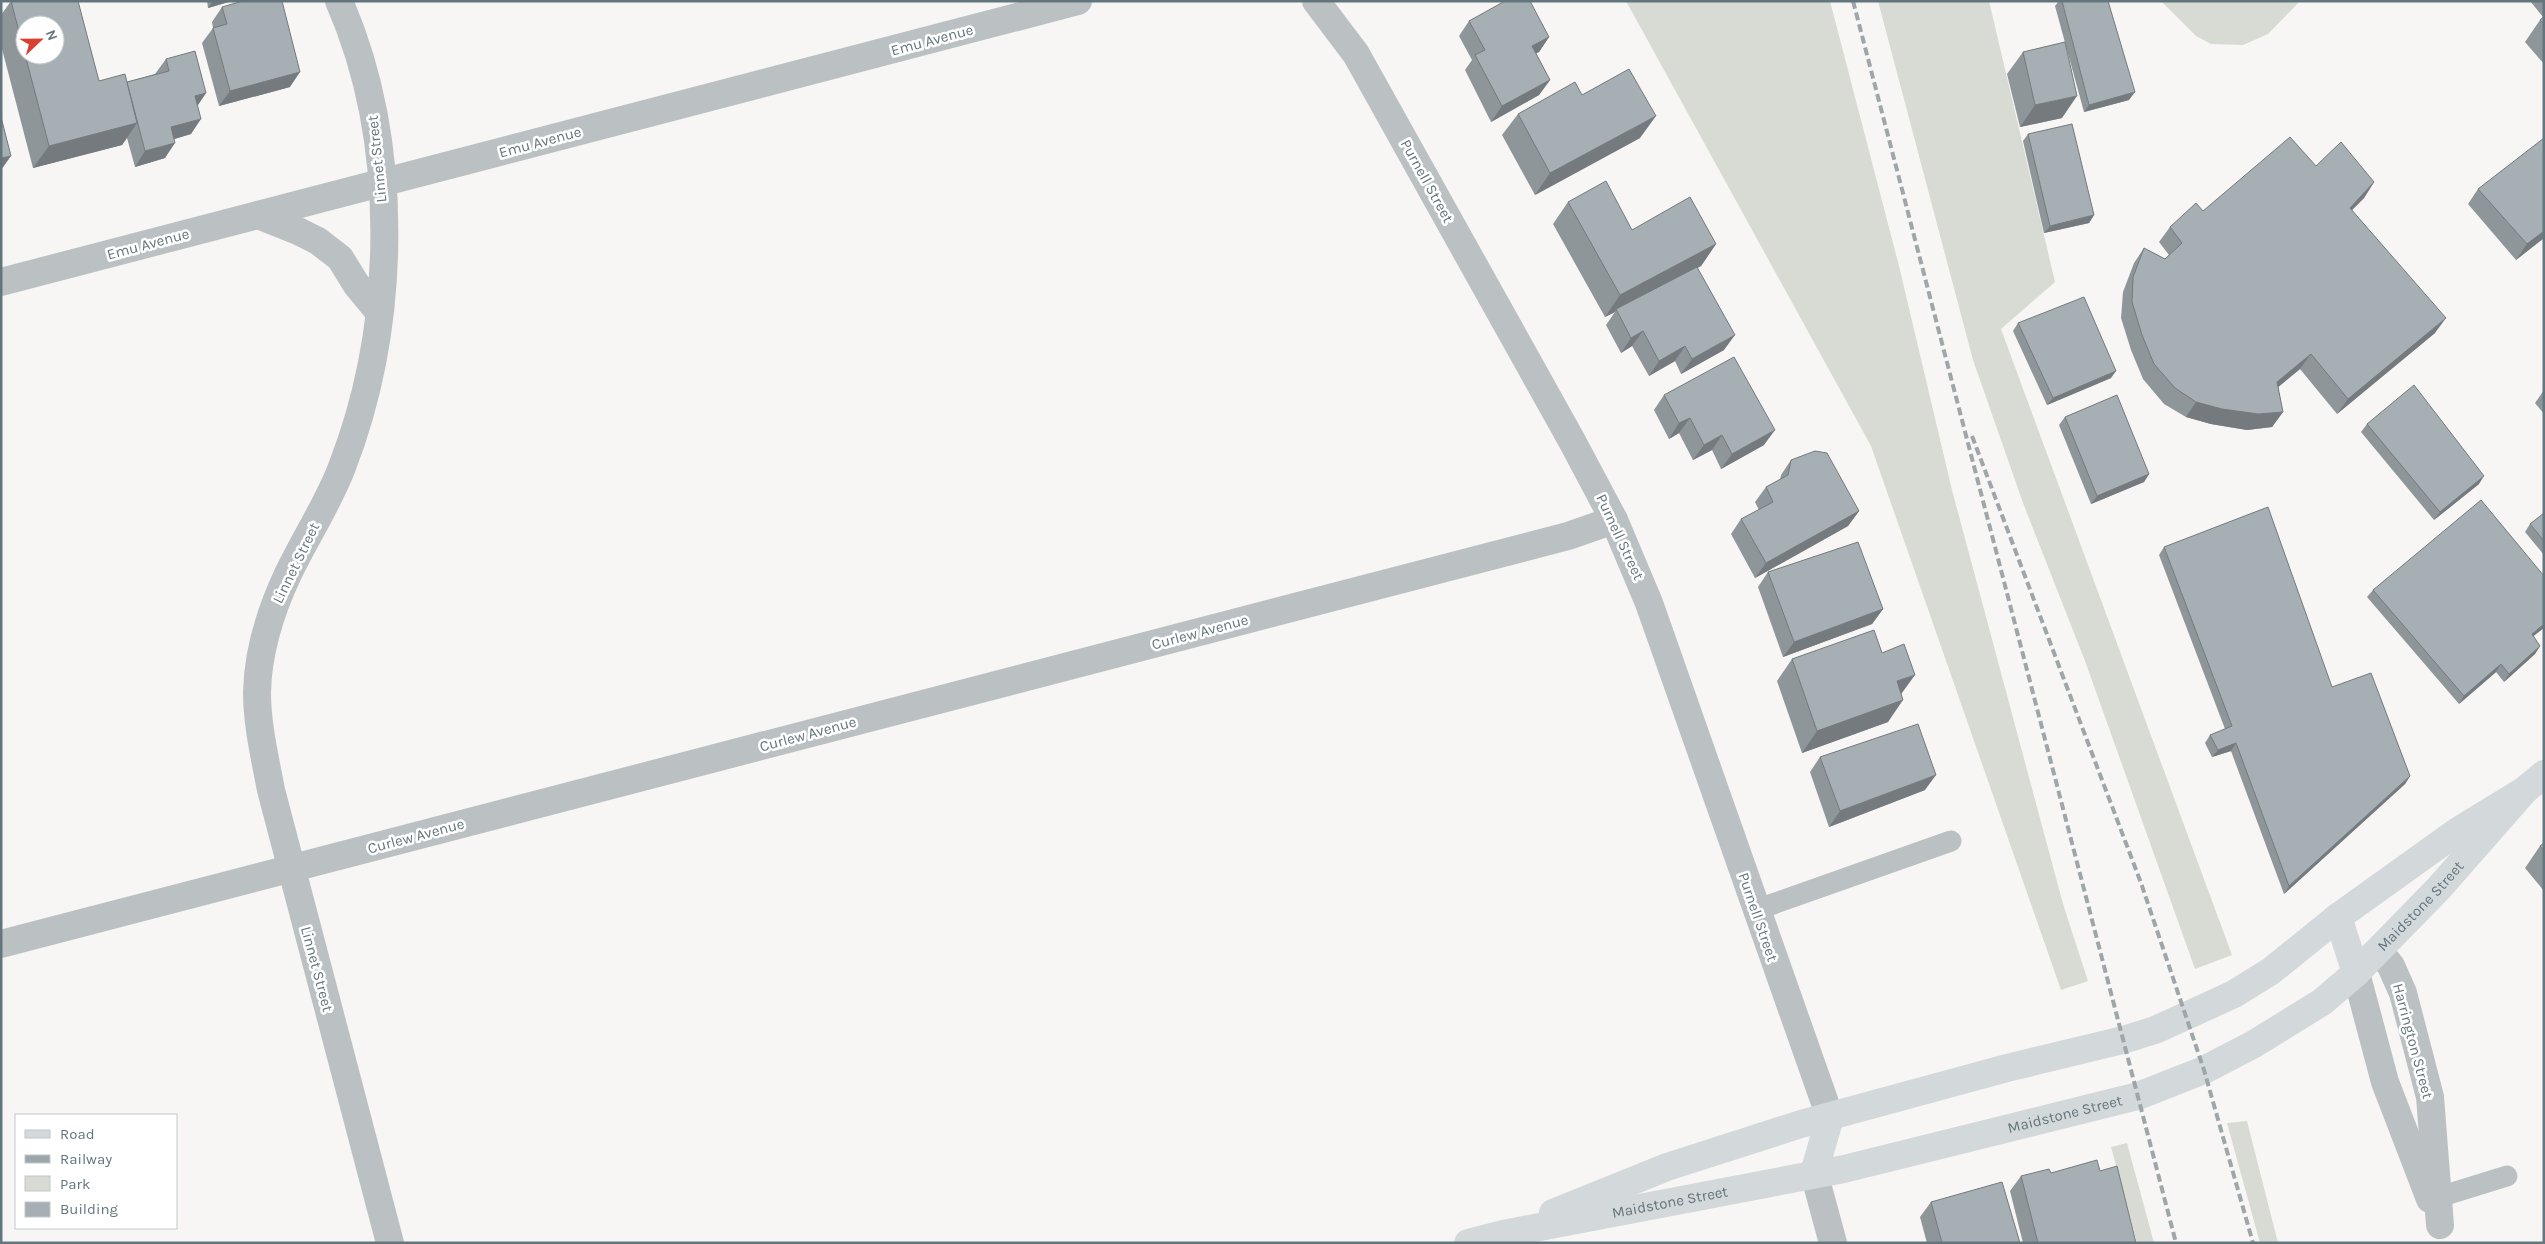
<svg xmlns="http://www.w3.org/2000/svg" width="2545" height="1244" font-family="Karla,sans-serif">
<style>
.green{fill:#d7dbd3}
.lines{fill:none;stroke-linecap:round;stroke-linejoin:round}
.lane{stroke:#bbc1c3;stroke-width:21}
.street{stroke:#bbc1c3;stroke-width:28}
.secondary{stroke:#d3d8da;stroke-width:28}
.rail{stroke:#9ea6aa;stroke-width:4;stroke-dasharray:8 4;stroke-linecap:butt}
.wall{fill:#8f969a}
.shaded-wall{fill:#747a7d}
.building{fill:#a6afb3;stroke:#747a7d;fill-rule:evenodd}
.labels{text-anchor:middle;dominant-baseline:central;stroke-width:5;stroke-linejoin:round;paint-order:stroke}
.street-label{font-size:15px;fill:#64767d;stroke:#fff}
</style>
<rect width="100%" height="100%" fill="#f7f6f4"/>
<g class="green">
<path d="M 1626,1 L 1830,1 L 1899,266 L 1952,490 L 2063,904 L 2088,981 L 2061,990 L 1871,446 Z"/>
<path d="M 1878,1 L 1989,1 L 2055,282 L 2001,329 L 2232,955 L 2195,969 L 2085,661 L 2023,503 L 1973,360 Z"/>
<path d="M 2161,1 L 2300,1 L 2268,34 L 2243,45 L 2211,44 L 2196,36 Z"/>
<path d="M 2247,1121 L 2278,1243 L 2260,1243 L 2227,1123 Z"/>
<path d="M 2127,1143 L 2154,1243 L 2137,1243 L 2111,1147 Z"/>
</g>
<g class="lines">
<g class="lane">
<path d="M 1756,910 L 1951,841"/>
<path d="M 2432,1203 L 2439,1197 L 2507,1176"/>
</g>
<g class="street">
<path d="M 339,1 C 401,143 397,325 342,467 C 328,504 305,538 288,574 C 271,610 258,652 257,692 C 257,725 265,758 271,790 L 390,1243"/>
<path d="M 1316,1 L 1356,54 L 1572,441 L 1614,520 L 1649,603 L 1830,1117"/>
<path d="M 258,215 L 298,231 L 318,241 L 340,258 L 356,284 L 379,312"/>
<path d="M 1,282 L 1078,1"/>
<path d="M 1,944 L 1568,536 L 1614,520"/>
<path d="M 2379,951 L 2391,966 L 2403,993 L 2430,1097 L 2440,1225"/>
<path d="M 2356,973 L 2385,1082 L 2430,1199"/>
<path d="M 1814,1173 L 1833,1243"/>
</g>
<g class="secondary">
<path d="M 2338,917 L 2356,973"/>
<path d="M 1814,1173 L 1830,1117"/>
<path d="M 1553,1213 L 1667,1167 L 1801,1124 L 2007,1068 L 2123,1040 L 2155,1030 L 2186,1016 L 2234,994 L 2271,971 L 2338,917 L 2458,831 L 2525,790 L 2544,774"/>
<path id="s1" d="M 1468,1243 L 1503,1234 L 1844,1169 L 2138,1096 L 2204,1070 L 2254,1044 L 2322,1002 L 2356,973 L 2439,888 L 2525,790"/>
</g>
<g class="rail">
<path d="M 1853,1 L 2176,1243"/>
<path d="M 1972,436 L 2141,883 L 2204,1070 L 2253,1243"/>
</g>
</g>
<g class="wall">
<path d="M 11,1 L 99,81 L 127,82 L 155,74 L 166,59 L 206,93 L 197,106 L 191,134 L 174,139 L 165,158 L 135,167 L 127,138 L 122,145 L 33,168 L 1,45 L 1,15 Z"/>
<path d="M 207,1 L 232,1 L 208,8 Z"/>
<path d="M 2059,1 L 2108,1 L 2129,100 L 2084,112 L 2055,6 Z"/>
<path d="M 2530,1 L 2544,1 L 2544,64 L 2525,42 L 2540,20 L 2543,17 Z"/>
<path d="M 222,7 L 290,87 L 219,106 L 202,43 L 213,28 L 212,22 Z"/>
<path d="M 1469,21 L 1549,37 L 1539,52 L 1536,53 L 1550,80 L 1539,95 L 1491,122 L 1465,70 L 1472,60 L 1459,36 Z"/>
<path d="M 2023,52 L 2062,118 L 2020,127 L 2007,74 Z"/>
<path d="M 1582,95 L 1640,138 L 1535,195 L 1502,135 L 1518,114 Z"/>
<path d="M 2028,134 L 2094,215 L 2089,223 L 2044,233 L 2023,141 Z"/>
<path d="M 2316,166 L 2374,182 L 2364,198 L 2352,210 L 2435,333 L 2337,414 L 2300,369 L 2278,387 L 2283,412 L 2272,427 L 2247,430 L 2211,424 L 2186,417 L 2164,404 L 2143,379 L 2131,350 L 2121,318 L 2123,292 L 2134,263 L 2144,248 L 2165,259 L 2169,255 L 2159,242 L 2170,227 L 2203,211 Z"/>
<path d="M 2478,189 L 2544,238 L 2516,260 L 2468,204 Z"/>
<path d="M 1568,202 L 1632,230 L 1716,244 L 1701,266 L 1697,268 L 1724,350 L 1681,374 L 1675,361 L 1649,376 L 1632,346 L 1621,353 L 1606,325 L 1615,312 L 1605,317 L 1553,224 Z"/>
<path d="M 2018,323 L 2111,378 L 2047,405 L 2013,331 Z"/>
<path d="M 2544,390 L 2544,414 L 2535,403 Z"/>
<path d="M 1664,395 L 1764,445 L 1721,469 L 1712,450 L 1693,460 L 1679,433 L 1669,439 L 1654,410 Z"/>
<path d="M 2065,417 L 2149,474 L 2144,482 L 2091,504 L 2059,425 Z"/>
<path d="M 2367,424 L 2479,484 L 2434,520 L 2361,432 Z"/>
<path d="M 1791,460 L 1859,511 L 1848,526 L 1755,578 L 1731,534 L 1741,519 L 1759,510 L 1755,502 L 1766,487 L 1780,480 L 1781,475 Z"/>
<path d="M 2544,513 L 2544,555 L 2525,532 L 2530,524 Z"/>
<path d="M 2164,547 L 2332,687 L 2410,776 L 2405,784 L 2284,894 L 2231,751 L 2212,757 L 2205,743 L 2210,735 L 2225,729 L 2159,555 Z"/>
<path d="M 1768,572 L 1883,609 L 1872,624 L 1783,657 L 1758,587 Z"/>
<path d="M 2373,590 L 2533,636 L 2540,646 L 2535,654 L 2504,682 L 2496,672 L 2459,704 L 2367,597 Z"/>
<path d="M 1882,653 L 1901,694 L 1888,722 L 1802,753 L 1777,681 L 1792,659 Z"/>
<path d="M 1820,757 L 1925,790 L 1829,827 L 1810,772 Z"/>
<path d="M 2540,846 L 2544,851 L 2544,891 L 2525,868 Z"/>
<path d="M 2100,1171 L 2136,1243 L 2023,1243 L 2010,1191 L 2021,1176 L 2051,1173 Z"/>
<path d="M 1931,1202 L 2020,1243 L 1927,1243 L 1920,1217 Z"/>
</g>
<g class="shaded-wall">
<path d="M 213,1 L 232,1 L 208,8 Z"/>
<path d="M 1549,37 L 1539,52 L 1521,61 L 1532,46 Z"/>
<path d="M 300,72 L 290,87 L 219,106 L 230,91 Z"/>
<path d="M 1550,80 L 1539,95 L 1491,122 L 1502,106 Z"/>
<path d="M 2135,92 L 2129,100 L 2084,112 L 2089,105 Z"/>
<path d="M 206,93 L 196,108 L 195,96 Z"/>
<path d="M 2077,96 L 2062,118 L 2020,127 L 2035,105 Z"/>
<path d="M 1656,116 L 1640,138 L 1535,195 L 1550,173 Z"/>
<path d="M 201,119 L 191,134 L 161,143 L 171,127 Z"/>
<path d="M 137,123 L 122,145 L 33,168 L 49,146 Z"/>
<path d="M 175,143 L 165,158 L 135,167 L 145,151 Z"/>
<path d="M 11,156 L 1,170 L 1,158 Z"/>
<path d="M 2374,182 L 2364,198 L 2339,223 L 2350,208 Z"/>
<path d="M 2094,215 L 2089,223 L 2044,233 L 2050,226 Z"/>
<path d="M 2544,231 L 2544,238 L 2516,260 L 2527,244 Z"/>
<path d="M 1716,244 L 1701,266 L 1617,311 L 1616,309 L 1615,312 L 1605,317 L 1620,295 Z"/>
<path d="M 2446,318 L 2435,333 L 2337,414 L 2348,399 Z"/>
<path d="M 1643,331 L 1632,346 L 1621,353 L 1631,338 Z"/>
<path d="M 1735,335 L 1724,350 L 1681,374 L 1692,359 Z"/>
<path d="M 1685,346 L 1675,361 L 1649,376 L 1659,361 Z"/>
<path d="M 2311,354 L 2300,369 L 2266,397 L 2277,382 Z"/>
<path d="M 2116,371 L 2111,378 L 2047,405 L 2053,398 Z"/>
<path d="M 2196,402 L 2283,412 L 2272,427 L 2247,430 L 2211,424 L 2186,417 Z"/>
<path d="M 1690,418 L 1679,433 L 1669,439 L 1679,423 Z"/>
<path d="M 1775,430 L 1764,445 L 1721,469 L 1732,454 Z"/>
<path d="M 1722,435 L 1712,450 L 1693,460 L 1704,445 Z"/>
<path d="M 2149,474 L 2144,482 L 2091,504 L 2097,496 Z"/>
<path d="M 2484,476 L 2479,484 L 2434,520 L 2440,512 Z"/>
<path d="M 1859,511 L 1848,526 L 1755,578 L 1766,563 Z"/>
<path d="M 1883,609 L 1872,624 L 1783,657 L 1794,642 Z"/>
<path d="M 2544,624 L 2544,628 L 2526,642 L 2532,634 Z"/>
<path d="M 2540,646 L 2535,654 L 2504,682 L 2509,674 Z"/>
<path d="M 2501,664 L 2496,672 L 2459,704 L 2464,696 Z"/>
<path d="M 1915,675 L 1899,697 L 1897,681 Z"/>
<path d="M 1903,700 L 1888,722 L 1802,753 L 1817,731 Z"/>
<path d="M 2236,743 L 2231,751 L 2212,757 L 2218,750 Z"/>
<path d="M 1936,775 L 1925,790 L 1829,827 L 1840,811 Z"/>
<path d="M 2410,776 L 2405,784 L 2284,894 L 2289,886 Z"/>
</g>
<g class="building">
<path d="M 11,1 L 78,1 L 99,81 L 125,74 L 137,123 L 49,146 ZM 25,25 L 55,25 L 55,55 L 25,55 Z"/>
<path d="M 243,1 L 282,1 L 300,72 L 230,91 L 213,28 L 227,24 L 222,7 Z"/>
<path d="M 1505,1 L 1530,1 L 1549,37 L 1532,46 L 1550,80 L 1502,106 L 1475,55 L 1485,50 L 1469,21 Z"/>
<path d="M 2062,1 L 2108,1 L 2135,92 L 2089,105 Z"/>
<path d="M 2544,17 L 2544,24 L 2540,20 Z"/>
<path d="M 2065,42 L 2077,96 L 2035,105 L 2023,52 Z"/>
<path d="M 195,51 L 206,93 L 195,96 L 201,119 L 171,127 L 175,143 L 145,151 L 127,82 L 169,71 L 166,59 Z"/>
<path d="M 1629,69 L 1656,116 L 1550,173 L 1518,114 L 1575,82 L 1582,95 Z"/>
<path d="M 1,117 L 11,156 L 1,158 Z"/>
<path d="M 2072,124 L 2094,215 L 2050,226 L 2028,134 Z"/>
<path d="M 2290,137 L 2316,166 L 2341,142 L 2374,182 L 2350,208 L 2446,318 L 2348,399 L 2311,354 L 2277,382 L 2283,412 L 2258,414 L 2222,409 L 2196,402 L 2175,388 L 2154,364 L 2142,335 L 2132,302 L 2133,277 L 2144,248 L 2165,259 L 2182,243 L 2170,227 L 2196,203 L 2203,211 Z"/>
<path d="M 2544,138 L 2544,231 L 2527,244 L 2478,189 Z"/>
<path d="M 1606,181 L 1632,230 L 1690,197 L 1716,244 L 1620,295 L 1568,202 Z"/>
<path d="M 1697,267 L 1735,335 L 1692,359 L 1685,346 L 1659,361 L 1643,331 L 1631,338 L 1616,309 Z"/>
<path d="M 2084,297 L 2116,371 L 2053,398 L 2018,323 Z"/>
<path d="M 1734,357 L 1775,430 L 1732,454 L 1722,435 L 1704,445 L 1690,418 L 1679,423 L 1664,395 Z"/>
<path d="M 2414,385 L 2484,476 L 2440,512 L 2367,424 Z"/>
<path d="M 2117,395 L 2149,474 L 2097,496 L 2065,417 Z"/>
<path d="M 1815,451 L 1827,453 L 1859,511 L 1766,563 L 1741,519 L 1773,502 L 1766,487 L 1788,475 L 1791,460 Z"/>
<path d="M 2481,500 L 2544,576 L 2544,624 L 2532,634 L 2540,646 L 2509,674 L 2501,664 L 2464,696 L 2373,590 Z"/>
<path d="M 2268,507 L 2332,687 L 2371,673 L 2410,776 L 2289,886 L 2236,743 L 2218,750 L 2210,735 L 2232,726 L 2164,547 Z"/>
<path d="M 2544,513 L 2544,541 L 2530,524 Z"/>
<path d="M 1858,542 L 1883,609 L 1794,642 L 1768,572 Z"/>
<path d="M 1874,630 L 1882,653 L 1904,644 L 1915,675 L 1897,681 L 1903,700 L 1817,731 L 1792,659 Z"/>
<path d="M 1918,724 L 1936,775 L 1840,811 L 1820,757 Z"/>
<path d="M 2544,843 L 2544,851 L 2540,846 Z"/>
<path d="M 2097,1160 L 2100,1171 L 2117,1166 L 2136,1243 L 2038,1243 L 2021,1176 L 2049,1169 L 2051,1173 Z"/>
<path d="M 2002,1182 L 2020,1243 L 1942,1243 L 1931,1202 Z"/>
</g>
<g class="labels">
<g class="street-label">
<text transform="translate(932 40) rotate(-15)">Emu Avenue</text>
<text transform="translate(540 142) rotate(-15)">Emu Avenue</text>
<text transform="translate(377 159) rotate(-96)">Linnet Street</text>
<text transform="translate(1427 181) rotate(61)">Purnell Street</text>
<text transform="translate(148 244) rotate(-15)">Emu Avenue</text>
<text transform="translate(1620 537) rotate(65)">Purnell Street</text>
<text transform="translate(296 563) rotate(-64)">Linnet Street</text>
<text transform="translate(1200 632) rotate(-15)">Curlew Avenue</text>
<text transform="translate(808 734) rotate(-15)">Curlew Avenue</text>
<text transform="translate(416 836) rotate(-15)">Curlew Avenue</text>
<text stroke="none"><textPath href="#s1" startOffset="1031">Maidstone Street</textPath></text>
<text transform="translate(1758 917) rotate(71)">Purnell Street</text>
<text transform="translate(317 969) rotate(75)">Linnet Street</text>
<text transform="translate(2413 1041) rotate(75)">Harrington Street</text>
<text stroke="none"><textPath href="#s1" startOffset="611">Maidstone Street</textPath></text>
<text stroke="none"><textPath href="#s1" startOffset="206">Maidstone Street</textPath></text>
</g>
</g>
<rect width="2545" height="1244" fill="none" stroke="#64767d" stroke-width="5"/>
<rect x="15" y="1114" width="162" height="115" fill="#ffffff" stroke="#c1c8cb"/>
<rect x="25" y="1130" width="25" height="8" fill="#d3d8da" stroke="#c1c8cb"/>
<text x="60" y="1139" font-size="15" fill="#64767d">Road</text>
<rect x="25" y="1155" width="25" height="8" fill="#9ea6aa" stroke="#c1c8cb"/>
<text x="60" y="1164" font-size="15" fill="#64767d">Railway</text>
<rect x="25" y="1176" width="25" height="15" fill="#d7dbd3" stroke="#c1c8cb"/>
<text x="60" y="1189" font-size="15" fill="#64767d">Park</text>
<rect x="25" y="1202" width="25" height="15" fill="#a6afb3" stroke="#c1c8cb"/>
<text x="60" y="1214" font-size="15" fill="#64767d">Building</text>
<g transform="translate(40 40) rotate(68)"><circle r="24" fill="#ffffff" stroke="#c1c8cb"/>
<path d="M0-4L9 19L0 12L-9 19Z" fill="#d74133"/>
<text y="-8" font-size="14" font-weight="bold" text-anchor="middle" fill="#64767d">N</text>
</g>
</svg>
